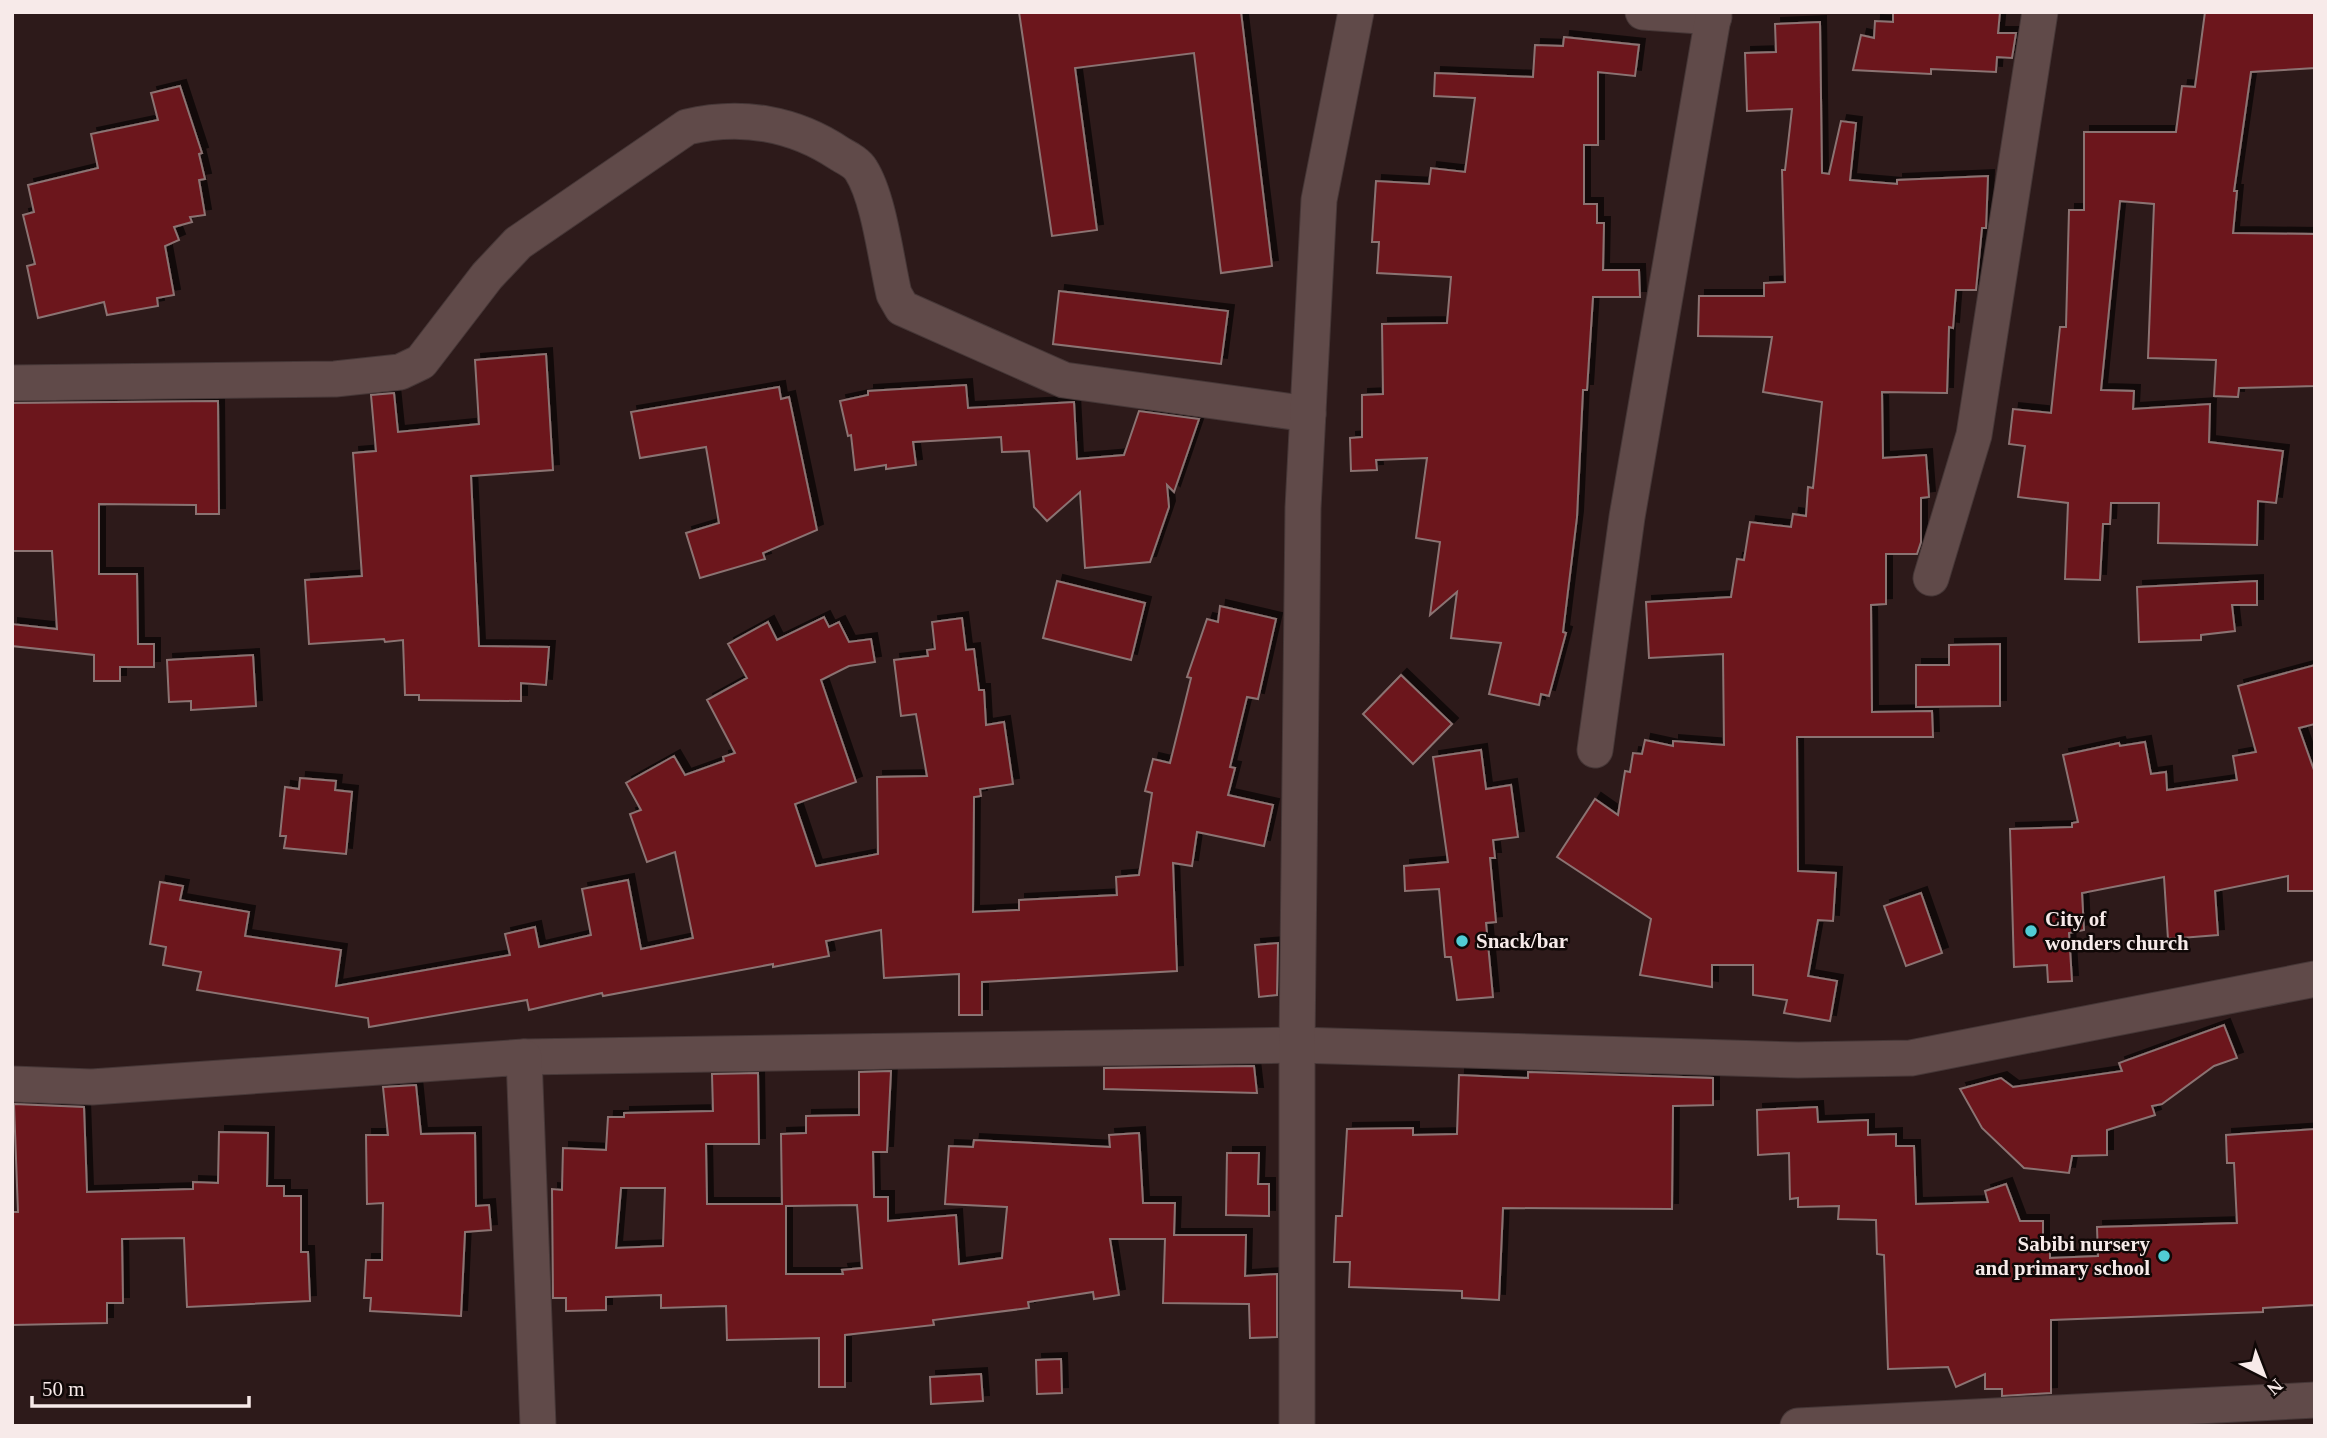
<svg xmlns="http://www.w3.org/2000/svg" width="2327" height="1438" font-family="Georgia,serif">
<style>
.building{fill:#6c141d;stroke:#8b7372;stroke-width:2;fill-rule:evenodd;filter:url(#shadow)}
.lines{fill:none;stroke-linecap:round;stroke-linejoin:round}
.minor-casing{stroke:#463737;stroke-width:37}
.minor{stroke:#604a49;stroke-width:35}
.poi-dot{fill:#51ccd4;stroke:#100807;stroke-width:2.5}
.labels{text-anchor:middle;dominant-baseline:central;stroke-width:5;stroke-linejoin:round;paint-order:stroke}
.poi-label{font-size:21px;font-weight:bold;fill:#f7eae9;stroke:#100807;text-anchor:start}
</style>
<defs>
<filter id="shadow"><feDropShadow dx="6" dy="-6" stdDeviation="0" flood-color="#0009"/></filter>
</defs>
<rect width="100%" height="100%" fill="#2d1a1a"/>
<g class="building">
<path d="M 1019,12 L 1241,12 L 1272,266 L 1221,273 L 1194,53 L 1075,68 L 1097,230 L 1052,236 Z"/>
<path d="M 1893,12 L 2000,12 L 1998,33 L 2016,33 L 2012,58 L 1997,57 L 1996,72 L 1931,69 L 1931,74 L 1853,70 L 1861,35 L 1874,38 L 1875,21 L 1893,22 Z"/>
<path d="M 2205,12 L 2315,12 L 2315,68 L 2251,72 L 2234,191 L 2237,191 L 2233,233 L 2315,234 L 2315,386 L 2239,388 L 2238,397 L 2214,396 L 2216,360 L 2148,358 L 2154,204 L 2120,201 L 2101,390 L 2134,391 L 2133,409 L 2210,404 L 2209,442 L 2283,451 L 2276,503 L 2258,501 L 2257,545 L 2158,543 L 2159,503 L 2111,503 L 2110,524 L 2103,524 L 2100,580 L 2065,579 L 2068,503 L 2018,497 L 2025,446 L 2009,444 L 2013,409 L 2051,413 L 2060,327 L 2066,327 L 2069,210 L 2084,210 L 2084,132 L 2176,132 L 2182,86 L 2195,87 Z"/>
<path d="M 1820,22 L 1822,173 L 1829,174 L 1841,121 L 1856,123 L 1850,180 L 1897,184 L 1897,180 L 1988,176 L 1986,228 L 1982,228 L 1976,290 L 1956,290 L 1953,328 L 1949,327 L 1947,393 L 1882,392 L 1883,458 L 1926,455 L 1929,497 L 1921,498 L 1921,542 L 1917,554 L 1886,554 L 1886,604 L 1871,605 L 1872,712 L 1932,711 L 1933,737 L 1797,737 L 1798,871 L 1836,873 L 1833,921 L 1818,920 L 1808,976 L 1837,981 L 1830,1021 L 1784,1013 L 1787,1000 L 1753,995 L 1753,965 L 1712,965 L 1712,987 L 1640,975 L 1651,919 L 1557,857 L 1595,799 L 1618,815 L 1625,771 L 1630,772 L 1633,753 L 1642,754 L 1645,740 L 1673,746 L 1673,741 L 1724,745 L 1723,654 L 1649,658 L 1646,602 L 1731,597 L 1737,559 L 1744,560 L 1750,522 L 1791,527 L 1793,514 L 1806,516 L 1808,487 L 1813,488 L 1822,402 L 1763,392 L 1772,337 L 1698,336 L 1699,296 L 1764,296 L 1764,283 L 1785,282 L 1782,170 L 1785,170 L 1792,109 L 1747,111 L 1745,53 L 1776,52 L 1775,24 Z"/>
<path d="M 1564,37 L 1639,45 L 1635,76 L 1598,72 L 1598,145 L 1584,145 L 1584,204 L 1597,204 L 1597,223 L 1604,223 L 1603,270 L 1639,270 L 1640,297 L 1593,297 L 1587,390 L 1583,390 L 1577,517 L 1563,632 L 1566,633 L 1549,696 L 1541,694 L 1539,705 L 1489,694 L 1501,643 L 1451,638 L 1457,592 L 1430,615 L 1440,542 L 1416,538 L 1427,458 L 1376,460 L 1377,470 L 1351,471 L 1350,438 L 1362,437 L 1362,395 L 1383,394 L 1382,324 L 1447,323 L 1451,277 L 1377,273 L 1379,242 L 1372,242 L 1376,181 L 1429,184 L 1431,168 L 1465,172 L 1475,98 L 1434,96 L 1435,73 L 1533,77 L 1535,45 L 1563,46 Z"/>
<path d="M 180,86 L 202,153 L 199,154 L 205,179 L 199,180 L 205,215 L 190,217 L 192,222 L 174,227 L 179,240 L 165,246 L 174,295 L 157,298 L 158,306 L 107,315 L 104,302 L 38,318 L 27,266 L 35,264 L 23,215 L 34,212 L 28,185 L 98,168 L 91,134 L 158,120 L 151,93 Z"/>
<path d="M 1059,291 L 1228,311 L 1221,364 L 1053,344 Z"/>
<path d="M 546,354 L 553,470 L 471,476 L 479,646 L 549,647 L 546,685 L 521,683 L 521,701 L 419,700 L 419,695 L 405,695 L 403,640 L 385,642 L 384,639 L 309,644 L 305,580 L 362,576 L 353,453 L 376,451 L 371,395 L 394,393 L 398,432 L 479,424 L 475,360 Z"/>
<path d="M 966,385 L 968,408 L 1074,402 L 1077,459 L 1124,455 L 1139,411 L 1199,419 L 1174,492 L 1167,485 L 1169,507 L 1150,562 L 1085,568 L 1080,492 L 1047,521 L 1034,507 L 1029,451 L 1002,452 L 1001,437 L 913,442 L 916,465 L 886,469 L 886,465 L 855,470 L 851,435 L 848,436 L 840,401 L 868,395 L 868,391 Z"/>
<path d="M 779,387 L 781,399 L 789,397 L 817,530 L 763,553 L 765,559 L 700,578 L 686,533 L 719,523 L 706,447 L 640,458 L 631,412 Z"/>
<path d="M 218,401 L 219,514 L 196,514 L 196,505 L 99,504 L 99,574 L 137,574 L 138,644 L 154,644 L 154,667 L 120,667 L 120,681 L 94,681 L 94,655 L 12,646 L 12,624 L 57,629 L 52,551 L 12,551 L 12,403 Z"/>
<path d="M 1057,581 L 1145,603 L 1131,660 L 1043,638 Z"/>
<path d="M 2257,581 L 2257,605 L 2232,605 L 2235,631 L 2201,635 L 2201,640 L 2139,642 L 2137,587 Z"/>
<path d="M 1220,606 L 1276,619 L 1258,699 L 1247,697 L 1230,767 L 1235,768 L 1228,795 L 1273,805 L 1264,846 L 1197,832 L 1192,866 L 1173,863 L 1177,971 L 982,982 L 982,1015 L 959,1015 L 959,974 L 884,978 L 881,930 L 826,941 L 829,956 L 773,967 L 773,964 L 603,996 L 602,993 L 529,1010 L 527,1000 L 369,1027 L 368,1018 L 197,990 L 201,972 L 163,965 L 166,947 L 150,944 L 160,882 L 183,886 L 180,900 L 249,912 L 245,936 L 341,950 L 336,986 L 510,955 L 505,934 L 535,927 L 539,947 L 591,935 L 582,889 L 628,880 L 641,949 L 693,938 L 675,852 L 647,862 L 630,814 L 641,810 L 626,783 L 674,756 L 685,775 L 724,761 L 723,757 L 735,753 L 707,700 L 747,678 L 728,644 L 768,622 L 777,640 L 824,617 L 829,627 L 839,622 L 849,642 L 871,639 L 875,662 L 849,666 L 821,680 L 856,782 L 795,804 L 816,866 L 878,854 L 877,777 L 927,776 L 916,714 L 901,716 L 894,660 L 928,656 L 927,650 L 935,649 L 932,622 L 962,618 L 966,650 L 974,649 L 979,690 L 984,690 L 986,725 L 1004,722 L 1013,784 L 980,789 L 981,796 L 974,797 L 973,912 L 1019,910 L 1019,900 L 1117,895 L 1116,877 L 1139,875 L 1152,793 L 1145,791 L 1153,759 L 1170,763 L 1191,678 L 1187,677 L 1207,619 L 1218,622 Z"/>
<path d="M 2000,644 L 2000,706 L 1916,707 L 1916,665 L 1949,665 L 1949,645 Z"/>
<path d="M 253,655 L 256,706 L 191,710 L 191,701 L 169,702 L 167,660 Z"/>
<path d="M 2315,665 L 2315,724 L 2299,728 L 2315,773 L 2315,891 L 2288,891 L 2288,876 L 2215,891 L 2218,935 L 2168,939 L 2164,877 L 2082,893 L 2084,930 L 2069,933 L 2072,981 L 2048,982 L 2047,965 L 2014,967 L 2010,829 L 2072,827 L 2072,823 L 2078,822 L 2063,755 L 2119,743 L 2120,746 L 2145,742 L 2151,774 L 2166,772 L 2167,790 L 2237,780 L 2233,756 L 2256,752 L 2238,686 Z"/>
<path d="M 1401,675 L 1452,724 L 1413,764 L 1363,714 Z"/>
<path d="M 1481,750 L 1486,789 L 1511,785 L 1518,837 L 1493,840 L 1495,858 L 1490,858 L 1496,922 L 1486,923 L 1493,997 L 1457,1000 L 1451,957 L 1445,957 L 1439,889 L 1405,891 L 1404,866 L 1448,862 L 1433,757 Z"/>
<path d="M 300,778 L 336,781 L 335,790 L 352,792 L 346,854 L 284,848 L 286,836 L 280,836 L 285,787 L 299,789 Z"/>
<path d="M 1921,893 L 1942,953 L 1906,966 L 1884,906 Z"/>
<path d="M 1278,943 L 1277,995 L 1259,997 L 1255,945 Z"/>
<path d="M 2224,1025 L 2237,1058 L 2214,1066 L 2162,1104 L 2152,1106 L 2155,1115 L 2107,1130 L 2107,1155 L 2072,1156 L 2069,1173 L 2024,1168 L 1982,1128 L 1960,1089 L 2001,1078 L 2013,1087 L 2122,1071 L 2119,1063 Z"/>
<path d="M 1254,1066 L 1257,1093 L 1104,1089 L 1104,1068 Z"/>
<path d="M 891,1071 L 887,1152 L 873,1152 L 874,1197 L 888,1197 L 888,1221 L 956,1215 L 959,1264 L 1002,1258 L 1007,1207 L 945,1204 L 949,1146 L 973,1147 L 974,1140 L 1110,1147 L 1109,1135 L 1139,1133 L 1143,1203 L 1175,1203 L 1174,1235 L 1246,1235 L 1245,1276 L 1277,1274 L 1277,1337 L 1250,1338 L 1249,1304 L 1163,1303 L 1165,1239 L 1110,1239 L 1119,1295 L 1094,1299 L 1093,1292 L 1028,1302 L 1029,1308 L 933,1320 L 934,1325 L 845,1335 L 845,1387 L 819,1387 L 819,1338 L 727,1340 L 726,1306 L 661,1308 L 661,1295 L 606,1297 L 606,1310 L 566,1311 L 566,1298 L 553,1298 L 552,1189 L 562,1190 L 563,1148 L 606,1150 L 608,1117 L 624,1117 L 624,1113 L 713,1111 L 712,1074 L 758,1073 L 759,1144 L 706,1144 L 707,1204 L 782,1204 L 781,1134 L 806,1133 L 806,1116 L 859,1115 L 859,1072 ZM 621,1188 L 665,1188 L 663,1246 L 616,1248 ZM 857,1205 L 862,1268 L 842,1270 L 843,1274 L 786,1274 L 786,1206 Z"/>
<path d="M 1528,1072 L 1713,1078 L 1713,1105 L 1673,1106 L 1672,1209 L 1503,1208 L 1499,1300 L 1462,1298 L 1462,1291 L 1349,1287 L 1350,1262 L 1334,1262 L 1336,1216 L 1342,1216 L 1347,1129 L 1413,1128 L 1413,1135 L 1457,1134 L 1459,1075 L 1528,1078 Z"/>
<path d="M 416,1085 L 421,1134 L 475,1133 L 476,1206 L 489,1205 L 491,1230 L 465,1232 L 461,1316 L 370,1311 L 371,1298 L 364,1298 L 366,1260 L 382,1260 L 383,1203 L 367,1204 L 366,1135 L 388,1135 L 383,1087 Z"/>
<path d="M 14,1104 L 84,1107 L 87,1192 L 193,1189 L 193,1182 L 218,1183 L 219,1132 L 268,1133 L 267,1186 L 284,1186 L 284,1196 L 301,1196 L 301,1252 L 308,1252 L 310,1301 L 187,1307 L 184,1238 L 122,1239 L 123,1303 L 107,1303 L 107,1323 L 12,1325 L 12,1212 L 18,1212 Z"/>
<path d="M 1817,1107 L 1818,1122 L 1868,1120 L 1868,1135 L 1896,1134 L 1896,1146 L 1914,1146 L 1916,1204 L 1988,1202 L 1985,1191 L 2006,1184 L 2020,1221 L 2043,1221 L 2043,1248 L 2050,1248 L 2050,1258 L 2098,1256 L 2097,1227 L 2237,1223 L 2234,1163 L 2227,1163 L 2226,1135 L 2315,1129 L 2315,1305 L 2263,1308 L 2263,1312 L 2051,1320 L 2051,1393 L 2002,1396 L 2002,1389 L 1985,1389 L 1985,1374 L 1956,1387 L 1948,1367 L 1888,1369 L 1884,1255 L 1877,1254 L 1876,1220 L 1838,1219 L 1839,1206 L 1798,1207 L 1798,1198 L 1790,1199 L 1789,1153 L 1758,1155 L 1757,1110 Z"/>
<path d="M 1227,1153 L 1259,1153 L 1258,1184 L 1269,1184 L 1269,1216 L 1226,1215 Z"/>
<path d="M 1061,1359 L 1062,1393 L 1037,1394 L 1036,1360 Z"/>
<path d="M 981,1374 L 983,1401 L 931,1404 L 930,1377 Z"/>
</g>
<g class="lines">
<defs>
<g id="minor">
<path d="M 1643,12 L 1714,17"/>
<path d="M 12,383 L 335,379 L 400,372 L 421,362 L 487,276 L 518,243 L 687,127 C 741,114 794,123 840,154 C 847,158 857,163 861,170 C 879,198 886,260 894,294 L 902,308 L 1064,380 L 1308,414"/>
<path d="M 1931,578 L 1974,435 L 2040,12"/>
<path d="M 1595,750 L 1627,517 L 1714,12"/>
<path d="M 524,1057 L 1297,1045 L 1798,1060 L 1911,1058 L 2315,979"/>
<path d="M 12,1084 L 92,1087 L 524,1057 L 538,1426"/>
<path d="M 1297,1426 L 1297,1045 L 1303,508 L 1319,200 L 1356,12"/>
<path d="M 1798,1426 L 2315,1400"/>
</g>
</defs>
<use href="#minor" class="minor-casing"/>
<use href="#minor" class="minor"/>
</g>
<g class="poi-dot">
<circle cx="2031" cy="931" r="7"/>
<circle cx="1462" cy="941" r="7"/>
<circle cx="2164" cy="1256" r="7"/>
</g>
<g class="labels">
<g class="poi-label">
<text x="2045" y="919">City of<tspan x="2045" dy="24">wonders church</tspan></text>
<text x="1476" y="941">Snack/bar</text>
<text x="2150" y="1244" text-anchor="end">Sabibi nursery<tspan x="2150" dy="24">and primary school</tspan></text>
</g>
</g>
<rect width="2327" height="1438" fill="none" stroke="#f7eae9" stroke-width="28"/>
<g transform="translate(2264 1375) rotate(138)" stroke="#100807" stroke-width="5" paint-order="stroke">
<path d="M0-5L12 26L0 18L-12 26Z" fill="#f7eae9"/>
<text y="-10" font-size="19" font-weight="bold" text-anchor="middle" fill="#f7eae9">N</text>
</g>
<path d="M32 1396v10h217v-10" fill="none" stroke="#f7eae9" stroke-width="3.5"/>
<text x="42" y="1396" font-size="21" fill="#f7eae9" stroke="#100807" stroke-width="5" paint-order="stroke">50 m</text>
</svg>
